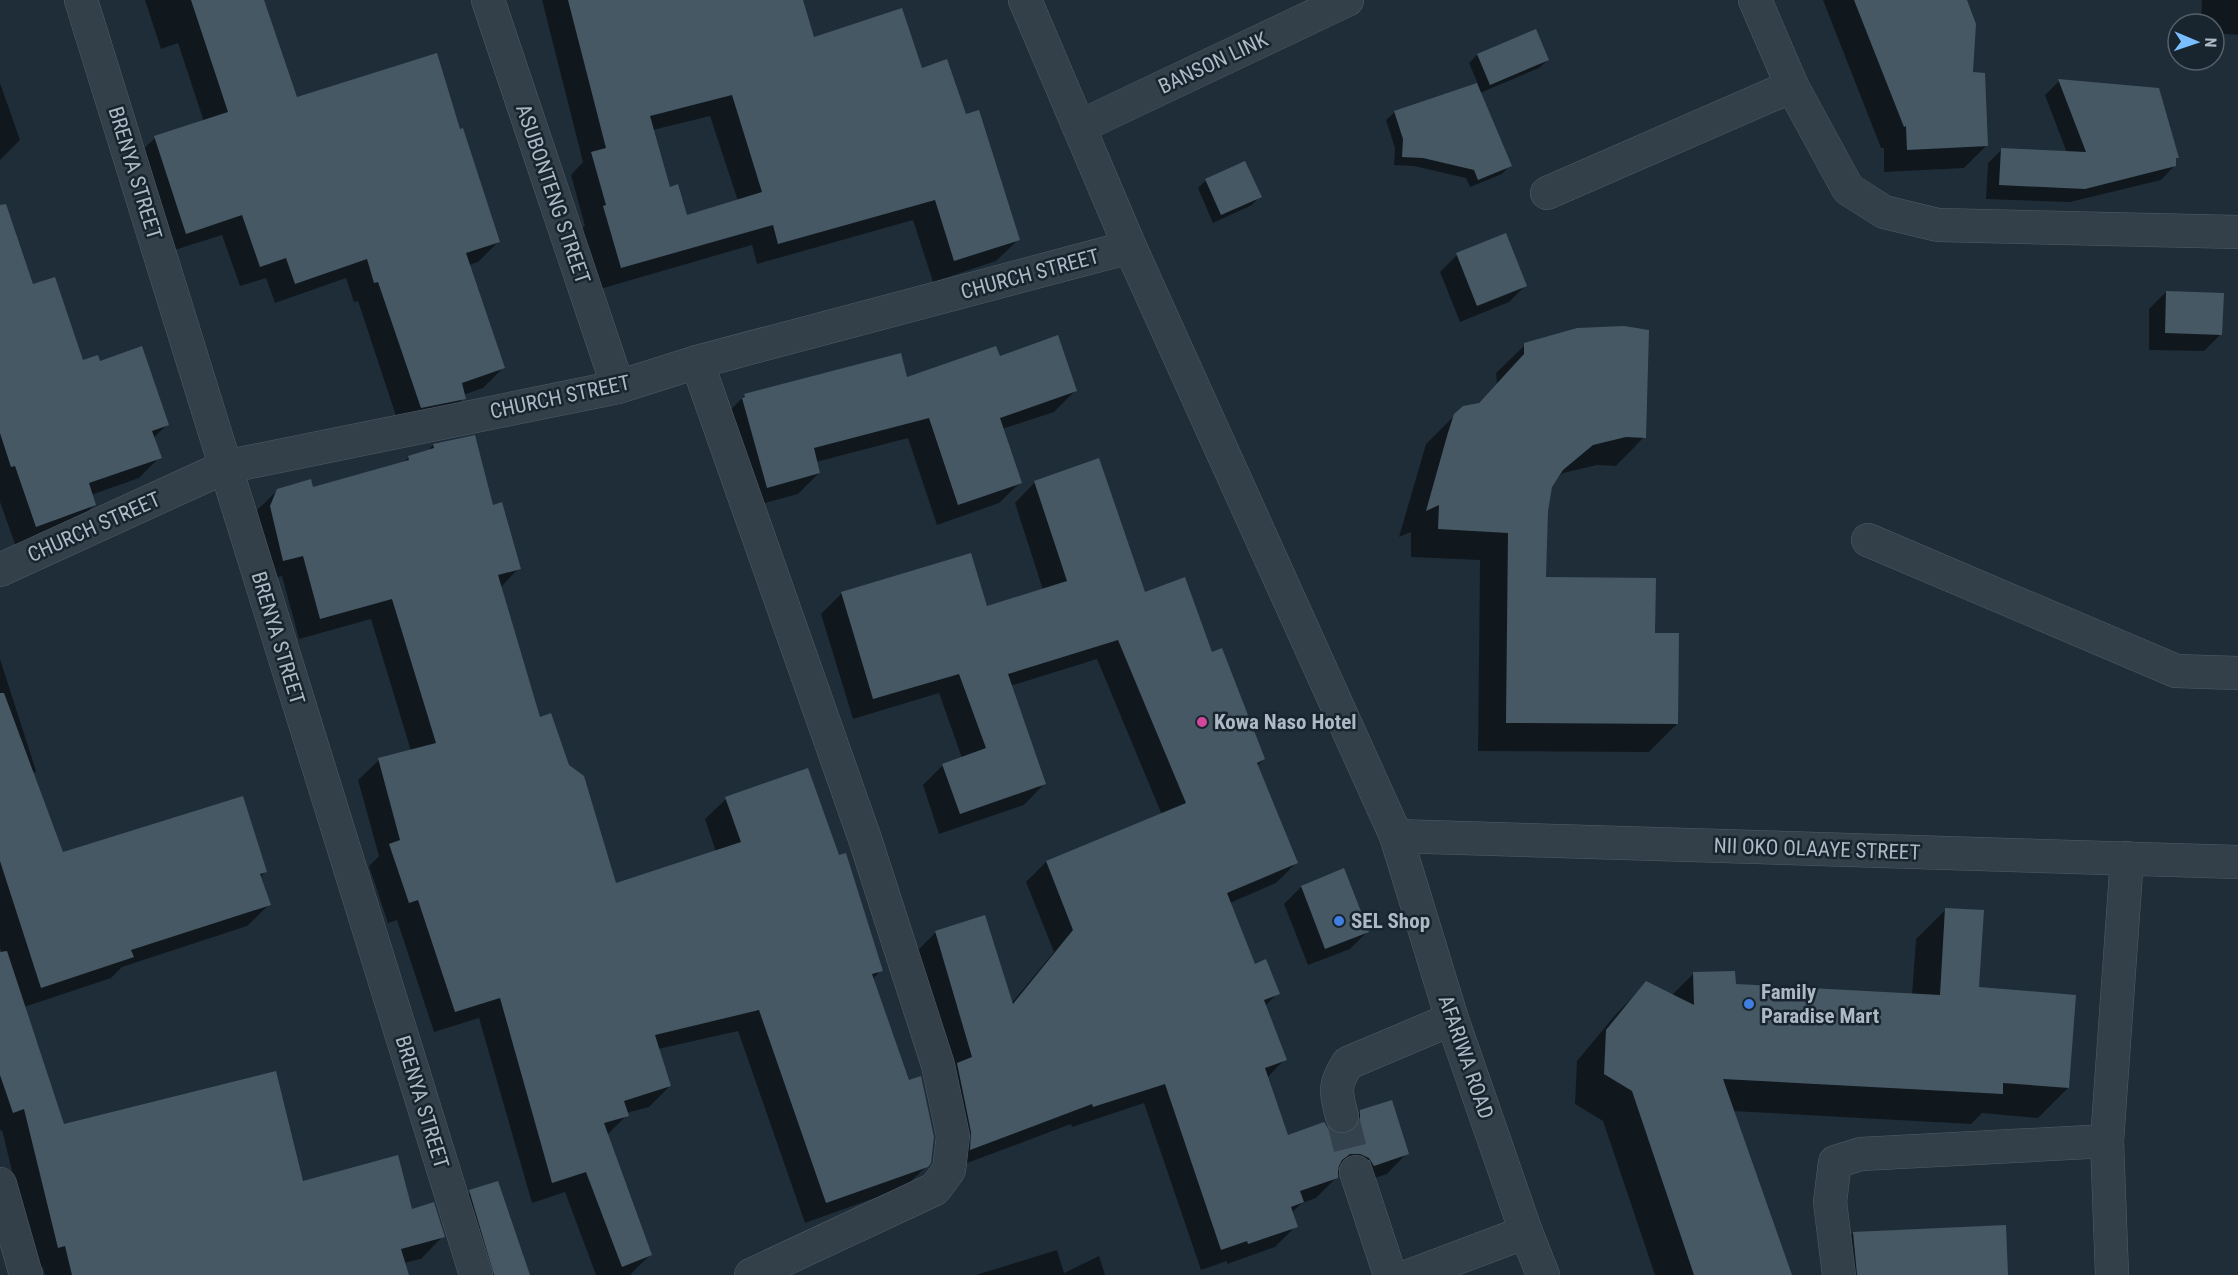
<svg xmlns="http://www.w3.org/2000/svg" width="2238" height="1275" font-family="'Roboto Condensed',sans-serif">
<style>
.shadow{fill:#0007;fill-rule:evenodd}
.building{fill:#475865;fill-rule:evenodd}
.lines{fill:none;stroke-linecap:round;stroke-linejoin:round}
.minor-tunnel{stroke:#34424e;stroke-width:33;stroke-dasharray:33 16;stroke-linecap:butt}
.minor-casing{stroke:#505d67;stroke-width:34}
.minor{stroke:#333f49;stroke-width:33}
.hotel-dot{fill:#d1479c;stroke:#18242e;stroke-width:2}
.shop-dot{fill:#3f7fe0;stroke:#18242e;stroke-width:2}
.labels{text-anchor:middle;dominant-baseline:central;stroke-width:5;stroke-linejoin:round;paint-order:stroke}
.street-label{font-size:21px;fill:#adbac6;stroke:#18242e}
.poi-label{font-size:21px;font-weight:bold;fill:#adbac6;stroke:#18242e;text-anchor:start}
</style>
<rect width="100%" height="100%" fill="#1f2d39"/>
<g class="shadow">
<path d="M 145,0 L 263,0 L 296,99 L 459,131 L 499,241 L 478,262 L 469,265 L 503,368 L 483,388 L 463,395 L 464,398 L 444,419 L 400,428 L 358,301 L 354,302 L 346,278 L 275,303 L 266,278 L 240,286 L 222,235 L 165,253 L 134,158 L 155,138 L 204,122 L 178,43 L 161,49 Z"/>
<path d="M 542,0 L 801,0 L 813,39 L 921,70 L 965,116 L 1018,240 L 996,261 L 933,282 L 913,220 L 757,264 L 752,245 L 600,289 L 582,228 L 585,226 L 571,175 L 583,162 ZM 710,116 L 738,201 L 686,216 L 669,189 L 653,130 Z"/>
<path d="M 1823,0 L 1965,0 L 1971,73 L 1986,146 L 1964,168 L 1884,172 L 1884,148 L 1881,148 Z"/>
<path d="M 2202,0 L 2238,0 L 2238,35 L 2214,33 L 2214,24 L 2201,24 Z"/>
<path d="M 1536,31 L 1548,60 L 1539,68 L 1480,93 L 1510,165 L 1502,174 L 1470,187 L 1466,178 L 1414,166 L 1394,165 L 1395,148 L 1386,120 L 1395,112 L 1478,84 L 1469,63 L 1477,55 Z"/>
<path d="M 2059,81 L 2177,157 L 2174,160 L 2175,165 L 2161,180 L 2070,202 L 1986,199 L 1988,163 L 2002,149 L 2067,153 L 2045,95 Z"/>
<path d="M 0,83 L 20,140 L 0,160 Z"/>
<path d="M 1206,180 L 1260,196 L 1252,205 L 1213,223 L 1198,188 Z"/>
<path d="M 0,233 L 82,362 L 99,363 L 167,425 L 153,438 L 160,457 L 139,478 L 91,495 L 94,505 L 74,526 L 16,547 L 0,502 Z"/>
<path d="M 1457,255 L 1526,285 L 1509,302 L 1460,322 L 1440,272 Z"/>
<path d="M 2166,292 L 2221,334 L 2204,351 L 2149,350 L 2149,309 Z"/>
<path d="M 1525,345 L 1644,437 L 1616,466 L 1597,465 L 1563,473 L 1555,480 L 1551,486 L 1546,510 L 1544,578 L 1654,635 L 1677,724 L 1649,752 L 1478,751 L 1480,560 L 1411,557 L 1411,532 L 1399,537 L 1426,444 L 1455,415 L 1477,405 L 1497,383 L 1496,373 Z"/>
<path d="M 999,357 L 1075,391 L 1054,412 L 1002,429 L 1021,482 L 999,503 L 937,525 L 908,438 L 816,462 L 819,473 L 798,494 L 746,508 L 724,417 L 745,395 L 906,379 Z"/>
<path d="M 433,445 L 492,506 L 519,568 L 500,588 L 540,718 L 568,766 L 615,885 L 716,852 L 705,819 L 726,799 L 881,970 L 872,980 L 927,1166 L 905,1187 L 805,1223 L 738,1031 L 658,1049 L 670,1086 L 649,1107 L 626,1113 L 627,1115 L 607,1135 L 650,1255 L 630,1275 L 596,1275 L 565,1192 L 532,1203 L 479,1018 L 434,1032 L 397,920 L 388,923 L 369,866 L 379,856 L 358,780 L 379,760 L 411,751 L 371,619 L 299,639 L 282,576 L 263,581 L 256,511 L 278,490 L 312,489 L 402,464 L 409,457 L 427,452 Z"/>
<path d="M 1035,482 L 1144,594 L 1211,654 L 1264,759 L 1257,766 L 1297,862 L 1276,883 L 1230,903 L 1254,966 L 1278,993 L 1265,1006 L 1285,1059 L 1267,1078 L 1287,1136 L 1328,1131 L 1340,1135 L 1340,1132 L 1361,1112 L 1407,1153 L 1387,1174 L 1353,1185 L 1349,1179 L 1337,1174 L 1337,1177 L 1316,1198 L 1302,1203 L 1291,1213 L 1296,1226 L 1275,1247 L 1227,1264 L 1227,1261 L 1201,1270 L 1144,1103 L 1072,1127 L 1071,1124 L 951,1169 L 915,953 L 936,932 L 1011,1004 L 1054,952 L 1026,882 L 1046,862 L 1162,815 L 1097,659 L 1010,686 L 1044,784 L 1024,805 L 939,834 L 923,785 L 943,765 L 962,758 L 939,693 L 853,719 L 821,614 L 842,593 L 986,608 L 1043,590 L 1015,503 Z"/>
<path d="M 0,659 L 36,771 L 33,774 L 62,854 L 266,871 L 260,877 L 269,905 L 247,926 L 122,967 L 111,978 L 24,1007 L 63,1126 L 411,1211 L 443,1236 L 421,1259 L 404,1263 L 408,1275 L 45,1275 L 43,1267 L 36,1269 L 2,1130 L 0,1131 L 0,1015 L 20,1008 L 0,948 Z"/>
<path d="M 1344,870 L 1367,932 L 1350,949 L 1308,965 L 1284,904 L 1301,887 Z"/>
<path d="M 1946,909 L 1977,988 L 2068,1088 L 2038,1118 L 1982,1113 L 1971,1124 L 1732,1111 L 1790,1275 L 1655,1275 L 1603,1121 L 1575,1104 L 1577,1061 L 1617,1013 L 1647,983 L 1672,995 L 1693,974 L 1735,986 L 1912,995 L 1916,939 Z"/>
<path d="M 470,1192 L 529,1275 L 467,1275 L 448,1214 Z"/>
<path d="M 1853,1233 L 2007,1275 L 1823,1275 L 1822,1264 Z"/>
<path d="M 1057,1250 L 1064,1273 L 1099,1256 L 1105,1275 L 976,1275 Z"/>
</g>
<g class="building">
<path d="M 191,0 L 264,0 L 297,97 L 437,53 L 460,129 L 463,128 L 500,242 L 466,253 L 505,368 L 462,383 L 466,399 L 421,408 L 378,282 L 374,283 L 367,259 L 295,284 L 286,258 L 260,267 L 242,215 L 186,234 L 154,136 L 228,112 Z"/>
<path d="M 568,0 L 803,0 L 814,37 L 902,8 L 922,68 L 947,59 L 966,114 L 979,110 L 1020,240 L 954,261 L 935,200 L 778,244 L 773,225 L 621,268 L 603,206 L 606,205 L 591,152 L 606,148 ZM 732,95 L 762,192 L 687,215 L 678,184 L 670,187 L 650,116 Z"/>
<path d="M 1854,0 L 1967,0 L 1976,24 L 1973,72 L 1985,73 L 1988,146 L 1907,150 L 1906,126 L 1904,127 Z"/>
<path d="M 1536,29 L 1549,60 L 1490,85 L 1477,54 Z"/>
<path d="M 2058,79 L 2159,88 L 2179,158 L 2176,158 L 2176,166 L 2085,189 L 1999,185 L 2001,148 L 2086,152 Z"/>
<path d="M 1477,83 L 1512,166 L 1478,180 L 1474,170 L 1423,158 L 1402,157 L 1403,139 L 1394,111 Z"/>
<path d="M 1245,161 L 1262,197 L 1221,215 L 1205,179 Z"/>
<path d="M 6,204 L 33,284 L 55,277 L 83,360 L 98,355 L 100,361 L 142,346 L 169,425 L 152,431 L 162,458 L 89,483 L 96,505 L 36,527 L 15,466 L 11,467 L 0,433 L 0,205 Z"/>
<path d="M 1506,233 L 1527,286 L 1477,306 L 1456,253 Z"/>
<path d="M 2166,291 L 2224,293 L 2222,335 L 2165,333 Z"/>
<path d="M 1624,326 L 1649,330 L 1646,438 L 1626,437 L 1593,445 L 1563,470 L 1552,487 L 1548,511 L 1546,577 L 1656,578 L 1655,633 L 1679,633 L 1678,724 L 1506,723 L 1508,533 L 1438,529 L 1439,505 L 1426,511 L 1447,436 L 1454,414 L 1463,406 L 1479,403 L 1524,354 L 1524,343 L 1577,328 Z"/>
<path d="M 1058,335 L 1077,391 L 1000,418 L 1022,483 L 958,505 L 929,418 L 814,448 L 820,473 L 767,488 L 742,398 L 745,397 L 744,394 L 901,353 L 907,377 L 996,346 L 1000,356 Z"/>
<path d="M 475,435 L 493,505 L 502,502 L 521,569 L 498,575 L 540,717 L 551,713 L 569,765 L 584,776 L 616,883 L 741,842 L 725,797 L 808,768 L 839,855 L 846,853 L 883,971 L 872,974 L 909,1080 L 921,1076 L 934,1137 L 931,1163 L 928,1167 L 826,1203 L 759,1010 L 655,1035 L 671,1086 L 624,1101 L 629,1116 L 604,1123 L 652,1255 L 622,1267 L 586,1172 L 552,1183 L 500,998 L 455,1012 L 418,900 L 409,903 L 389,844 L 400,840 L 378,758 L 436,743 L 392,599 L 320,619 L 303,556 L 283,561 L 270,506 L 277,489 L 311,479 L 313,487 L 409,460 L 408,456 L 434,448 L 433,444 Z"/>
<path d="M 1099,458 L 1145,592 L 1185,577 L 1212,652 L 1222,648 L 1265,759 L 1257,763 L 1298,863 L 1227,893 L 1255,964 L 1266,959 L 1280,994 L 1264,1000 L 1287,1060 L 1265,1068 L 1288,1135 L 1324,1122 L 1329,1130 L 1337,1134 L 1348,1134 L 1356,1129 L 1360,1121 L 1360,1110 L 1392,1100 L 1409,1154 L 1374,1166 L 1369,1158 L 1360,1154 L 1350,1154 L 1342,1160 L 1338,1168 L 1338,1178 L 1300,1191 L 1304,1202 L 1291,1207 L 1298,1227 L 1248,1244 L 1247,1241 L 1221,1250 L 1165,1084 L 1093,1107 L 1092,1104 L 970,1150 L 971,1132 L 957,1063 L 972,1057 L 935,931 L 985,915 L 1013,1004 L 1073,930 L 1046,861 L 1186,803 L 1118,640 L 1008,674 L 1046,784 L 960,814 L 942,764 L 986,748 L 959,674 L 873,699 L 841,592 L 971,553 L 987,606 L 1067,581 L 1034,481 Z"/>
<path d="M 0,693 L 4,693 L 63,852 L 243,796 L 267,872 L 260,874 L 271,905 L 131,950 L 134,957 L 41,988 L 0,861 Z"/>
<path d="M 1344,868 L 1369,932 L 1325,949 L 1301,886 Z"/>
<path d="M 1945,908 L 1984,910 L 1979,987 L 2076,995 L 2069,1088 L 2003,1083 L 2003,1094 L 1723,1079 L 1792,1275 L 1694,1275 L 1632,1091 L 1604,1074 L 1606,1030 L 1646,981 L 1694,1005 L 1693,972 L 1735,971 L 1736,984 L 1940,995 Z"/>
<path d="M 7,951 L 64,1124 L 276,1071 L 303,1181 L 398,1155 L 412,1209 L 434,1202 L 445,1237 L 401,1249 L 409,1275 L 72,1275 L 65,1246 L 58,1248 L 24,1109 L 13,1113 L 0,1075 L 0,952 Z"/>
<path d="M 498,1181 L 530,1275 L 494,1275 L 469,1190 Z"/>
<path d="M 2006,1225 L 2008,1275 L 1857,1275 L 1853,1232 Z"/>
</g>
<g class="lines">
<path class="minor-tunnel" d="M 1342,1116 L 1356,1172"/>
<defs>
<g id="minor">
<path d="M 81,0 L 476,1275"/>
<path d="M 488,0 L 618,387"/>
<path d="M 1025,0 L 1130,247 L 1396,836 L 1452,1019 L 1526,1232 L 1543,1275"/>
<path d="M 1755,0 L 1792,86 L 1848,189 L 1884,212 L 1938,225 L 2238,232"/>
<path d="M 1079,127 L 1347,0"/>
<path d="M 1547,193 L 1792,86"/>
<path d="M 697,362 L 865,839 L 938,1065 L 953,1136 L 949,1170 L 935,1189 L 751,1275"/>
<path d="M 1868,540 L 2176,671 L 2238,673"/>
<path d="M 0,570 L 225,467 L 618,387 L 697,362 L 1130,247"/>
<path d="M 1396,836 L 2238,862"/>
<path d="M 1342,1116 C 1335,1092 1334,1084 1348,1063 L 1452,1019"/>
<path d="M 1356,1172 L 1390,1275"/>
<path d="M 0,1184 L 26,1275"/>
<path d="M 1412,1275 L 1526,1232"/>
<path d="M 1839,1275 L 1830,1202 L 1835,1162 L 1861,1154 L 2107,1141"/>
<path d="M 2112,1275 L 2107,1141 L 2127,858"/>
</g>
</defs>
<use href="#minor" class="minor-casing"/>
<use href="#minor" class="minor"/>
</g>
<circle class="hotel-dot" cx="1202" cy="722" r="6"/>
<g class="shop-dot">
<circle cx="1339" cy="921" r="6"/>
<circle cx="1749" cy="1004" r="6"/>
</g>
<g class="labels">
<g class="street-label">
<text transform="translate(1213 63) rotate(-25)">BANSON LINK</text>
<text transform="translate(135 173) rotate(73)">BRENYA STREET</text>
<text transform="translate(553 194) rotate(71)">ASUBONTENG STREET</text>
<text transform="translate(1030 274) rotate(-15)">CHURCH STREET</text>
<text transform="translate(560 397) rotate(-12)">CHURCH STREET</text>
<text transform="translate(94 527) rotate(-24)">CHURCH STREET</text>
<text transform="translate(278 638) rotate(73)">BRENYA STREET</text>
<text transform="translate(1817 849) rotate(2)">NII OKO OLAAYE STREET</text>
<text transform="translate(1466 1057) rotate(71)">AFARIWA ROAD</text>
<text transform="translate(422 1102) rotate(73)">BRENYA STREET</text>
</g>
<g class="poi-label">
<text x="1214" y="722">Kowa Naso Hotel</text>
<text x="1351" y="921">SEL Shop</text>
<text x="1761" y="992">Family<tspan x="1761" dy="24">Paradise Mart</tspan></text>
</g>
</g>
<g transform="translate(2196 42) rotate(92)"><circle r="28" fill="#18242e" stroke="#54606b" stroke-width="1.5"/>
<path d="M0-4.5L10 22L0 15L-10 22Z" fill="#79befe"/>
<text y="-9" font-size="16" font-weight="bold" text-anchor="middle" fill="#adbac6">N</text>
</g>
</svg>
